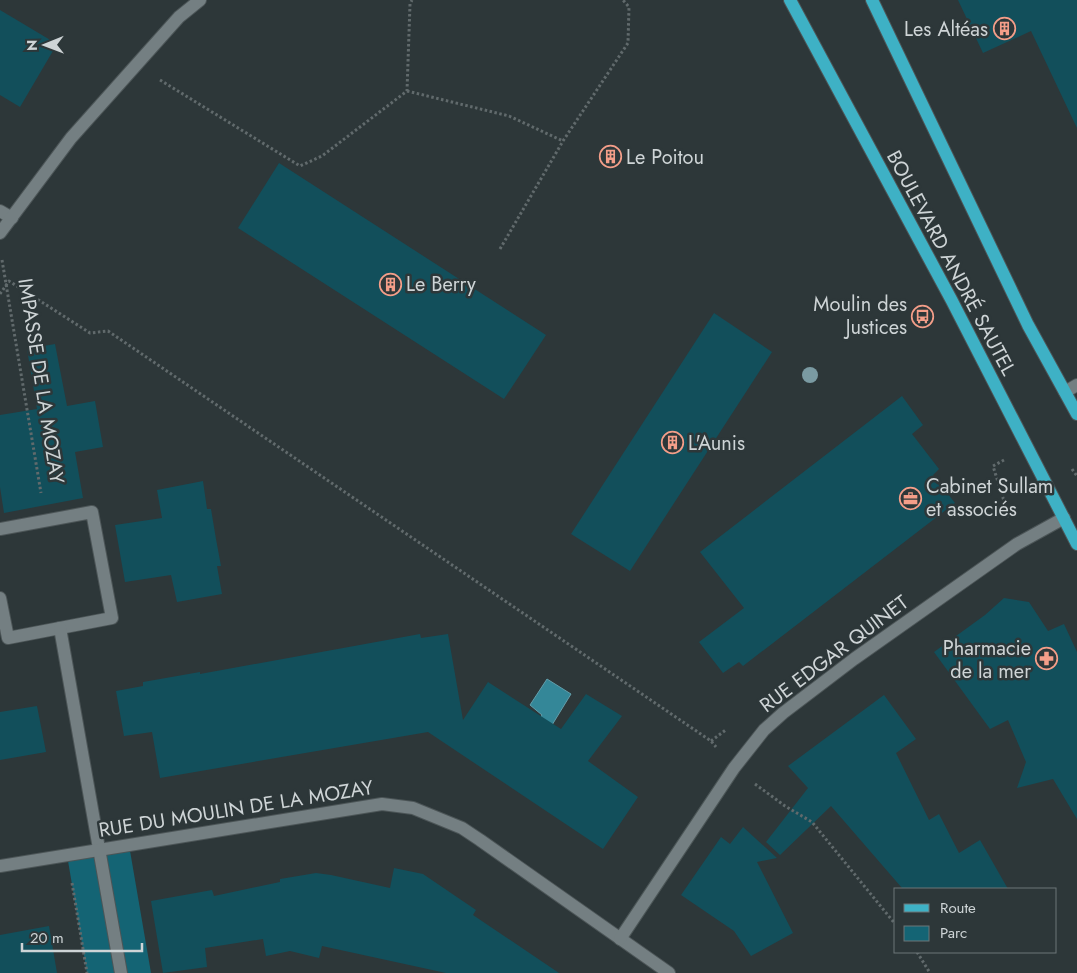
<svg xmlns="http://www.w3.org/2000/svg" width="1077" height="973" font-family="Jost,sans-serif">
<style>
.green{fill:#146474}
.water{fill:#348798;stroke:#629eab}
.building{fill:#124f5b}
.lines{fill:none;stroke-linecap:round;stroke-linejoin:round}
.street-casing{stroke:#4c5557;stroke-width:14}
.secondary-casing{stroke:#4c5557;stroke-width:14}
.primary-casing{stroke:#4c5557;stroke-width:14}
.path{stroke:#616a6c;stroke-width:3;stroke-dasharray:2.5 2.5;stroke-linecap:butt}
.street{stroke:#747f82;stroke-width:12}
.secondary{stroke:#747f82;stroke-width:12}
.primary{stroke:#3eb1c5;stroke-width:12}
.tree{fill:#7a9aa2}
.labels{text-anchor:middle;dominant-baseline:central;stroke-width:5;stroke-linejoin:round;paint-order:stroke}
.poi-label{font-size:20px;fill:#ced4d6;stroke:#2d3739;text-anchor:start}
.street-label{font-size:20px;fill:#ced4d6;stroke:#2d3739}
</style>
<rect width="100%" height="100%" fill="#2d3739"/>
<path class="green" d="M 129,845 L 151,973 L 87,973 L 67,855 Z"/>
<path class="water" d="M 547,679 L 571,694 L 552,725 L 540,718 L 542,715 L 530,705 Z"/>
<g class="building">
<path d="M 958,0 L 1077,0 L 1077,128 L 1031,31 L 983,53 Z"/>
<path d="M 0,10 L 57,44 L 20,107 L 0,95 Z"/>
<path d="M 279,163 L 546,335 L 504,399 L 238,228 Z"/>
<path d="M 714,313 L 772,352 L 630,571 L 571,534 Z"/>
<path d="M 55,344 L 67,406 L 95,401 L 103,447 L 75,452 L 83,498 L 4,513 L 0,487 L 0,415 L 37,409 L 27,349 Z"/>
<path d="M 902,396 L 923,425 L 912,434 L 939,469 L 933,475 L 955,503 L 743,666 L 739,662 L 723,673 L 699,642 L 744,608 L 700,552 Z"/>
<path d="M 203,481 L 207,509 L 211,509 L 216,539 L 221,566 L 217,566 L 222,594 L 177,602 L 171,575 L 125,582 L 115,525 L 162,518 L 157,490 Z"/>
<path d="M 1004,598 L 1029,602 L 1048,631 L 1064,624 L 1077,652 L 1077,819 L 1053,779 L 1017,788 L 1026,762 L 1008,720 L 990,729 L 934,652 L 985,615 Z"/>
<path d="M 420,634 L 421,638 L 448,634 L 463,720 L 488,682 L 561,729 L 586,694 L 622,716 L 588,761 L 638,797 L 603,849 L 428,732 L 160,778 L 152,732 L 124,736 L 116,691 L 143,686 L 143,682 L 200,672 L 200,674 Z"/>
<path d="M 884,695 L 916,739 L 896,753 L 929,820 L 939,814 L 959,853 L 980,840 L 1008,889 L 899,889 L 902,888 L 831,806 L 780,855 L 766,842 L 808,788 L 788,766 Z"/>
<path d="M 37,706 L 46,752 L 0,760 L 0,712 Z"/>
<path d="M 743,827 L 777,858 L 757,862 L 793,933 L 751,956 L 734,931 L 681,895 L 721,837 L 730,844 Z"/>
<path d="M 394,868 L 423,874 L 476,910 L 473,915 L 559,973 L 446,973 L 322,946 L 319,958 L 290,951 L 266,956 L 263,939 L 205,948 L 207,967 L 163,973 L 151,901 L 212,890 L 214,896 L 280,882 L 280,879 L 316,873 L 331,875 L 390,888 Z"/>
<path d="M 49,926 L 57,973 L 0,973 L 0,935 Z"/>
</g>
<g class="lines">
<defs>
<g id="street">
<path d="M 1065,392 L 1077,385"/>
<path d="M 0,529 L 92,512 L 112,618 L 8,638 L 0,598"/>
<path d="M 60,628 L 121,973"/>
<path d="M 0,866 L 382,804 L 413,808 L 462,828 L 480,840 L 669,973"/>
<path d="M 620,939 L 734,768 L 764,730 L 783,713 L 854,659 L 1017,544 L 1064,518"/>
</g>
<g id="secondary">
<path d="M 0,211 L 12,218"/>
<path d="M 0,233 L 71,138 L 179,17 L 200,0"/>
</g>
<g id="primary">
<path d="M 790,0 L 952,301 L 1077,544"/>
<path d="M 872,0 L 1028,325 L 1077,414"/>
</g>
</defs>
<use href="#street" class="street-casing"/>
<use href="#secondary" class="secondary-casing"/>
<use href="#primary" class="primary-casing"/>
<g class="path">
<path d="M 160,80 L 300,166 L 322,156 L 407,91 L 410,4 L 412,0"/>
<path d="M 407,91 L 509,116 L 563,141"/>
<path d="M 500,249 L 563,141 L 628,43 L 629,7 L 623,0"/>
<path d="M 2,260 L 41,493"/>
<path d="M 0,294 L 9,281 L 90,333 L 108,331 L 711,741 L 716,747"/>
<path d="M 1004,460 L 993,466 L 1009,517"/>
<path d="M 1072,469 L 1077,476"/>
<path d="M 711,741 L 727,729"/>
<path d="M 755,784 L 785,806 L 812,822 L 896,925"/>
<path d="M 72,883 L 87,973"/>
<path d="M 917,952 L 930,973"/>
</g>
<use href="#street" class="street"/>
<use href="#secondary" class="secondary"/>
<use href="#primary" class="primary"/>
</g>
<circle class="tree" cx="810" cy="375" r="8"/>
<defs>
<symbol id="building-ring" viewBox="-11 -11 22 22"><circle r="9.5" fill="#2d3739" stroke="#f49e89" stroke-width="1.5"/><path d="M-4-6H4V6H1V3H-1V6H-4ZM-2.5-4.3h1.7v1.8h-1.7ZM.8-4.3h1.7v1.8H.8ZM-2.5-1h1.7V.8h-1.7ZM.8-1h1.7V.8H.8Z" fill="#f49e89"/></symbol>
<symbol id="bus-ring" viewBox="-11 -11 22 22"><circle r="9.5" fill="#2d3739" stroke="#f49e89" stroke-width="1.5"/><path d="M-5-6H5V4H4V6H2V4H-2V6H-4V4H-5ZM-3.5-4V0h7V-4ZM-3.5 1.2v1.5H-2V1.2ZM2 1.2v1.5H3.5V1.2Z" fill="#f49e89"/></symbol>
<symbol id="office-ring" viewBox="-11 -11 22 22"><circle r="9.5" fill="#2d3739" stroke="#f49e89" stroke-width="1.5"/><path d="M-6-3h4V-5.5h4V-3h4V5H-6ZM-1-4.5V-3h2v-1.5ZM-6 0V1H6V0Z" fill="#f49e89"/></symbol>
<symbol id="pharmacy-ring" viewBox="-11 -11 22 22"><circle r="9.5" fill="#2d3739" stroke="#f49e89" stroke-width="1.5"/><path d="M-2-6h4v4h4v4h-4v4h-4v-4h-4v-4h4Z" fill="#f49e89"/></symbol>
</defs>
<g fill-rule="evenodd">
<use href="#building-ring" x="992" y="16" width="25" height="25"/>
<use href="#building-ring" x="598" y="144" width="25" height="25"/>
<use href="#building-ring" x="378" y="272" width="25" height="25"/>
<use href="#bus-ring" x="910" y="304" width="25" height="25"/>
<use href="#building-ring" x="660" y="430" width="25" height="25"/>
<use href="#office-ring" x="898" y="486" width="25" height="25"/>
<use href="#pharmacy-ring" x="1034" y="646" width="25" height="25"/>
</g>
<g class="labels">
<g class="poi-label">
<text x="988" y="29" text-anchor="end">Les Altéas</text>
<text x="626" y="157">Le Poitou</text>
<text x="406" y="284">Le Berry</text>
<text x="907" y="304" text-anchor="end">Moulin des<tspan x="907" dy="23">Justices</tspan></text>
<text x="688" y="443">L'Aunis</text>
<text x="926" y="486">Cabinet Sullam<tspan x="926" dy="23">et associés</tspan></text>
<text x="1031" y="648" text-anchor="end">Pharmacie<tspan x="1031" dy="23">de la mer</tspan></text>
</g>
<g class="street-label">
<text transform="translate(951 263) rotate(62)">BOULEVARD ANDRÉ SAUTEL</text>
<text transform="translate(41 381) rotate(81)">IMPASSE DE LA MOZAY</text>
<text transform="translate(834 654) rotate(-37)">RUE EDGAR QUINET</text>
<text transform="translate(236 809) rotate(-9)">RUE DU MOULIN DE LA MOZAY</text>
</g>
</g>
<rect x="894" y="888" width="162" height="65" fill="#2d3739" stroke="#6d7678"/>
<rect x="904" y="904" width="25" height="8" fill="#3eb1c5" stroke="#6d7678"/>
<text x="940" y="913" font-size="15" fill="#ced4d6">Route</text>
<rect x="904" y="926" width="25" height="15" fill="#146474" stroke="#6d7678"/>
<text x="940" y="938" font-size="15" fill="#ced4d6">Parc</text>
<g transform="translate(45 45) rotate(269)" stroke="#2d3739" stroke-width="4" paint-order="stroke">
<path d="M0-4L9 19L0 12L-9 19Z" fill="#ced4d6"/>
<text y="-8" font-size="14" font-weight="bold" text-anchor="middle" fill="#ced4d6">N</text>
</g>
<path d="M22 943v8h120v-8" fill="none" stroke="#ced4d6" stroke-width="2.5"/>
<text x="30" y="943" font-size="15" fill="#ced4d6" stroke="#2d3739" stroke-width="4" paint-order="stroke">20 m</text>
</svg>
